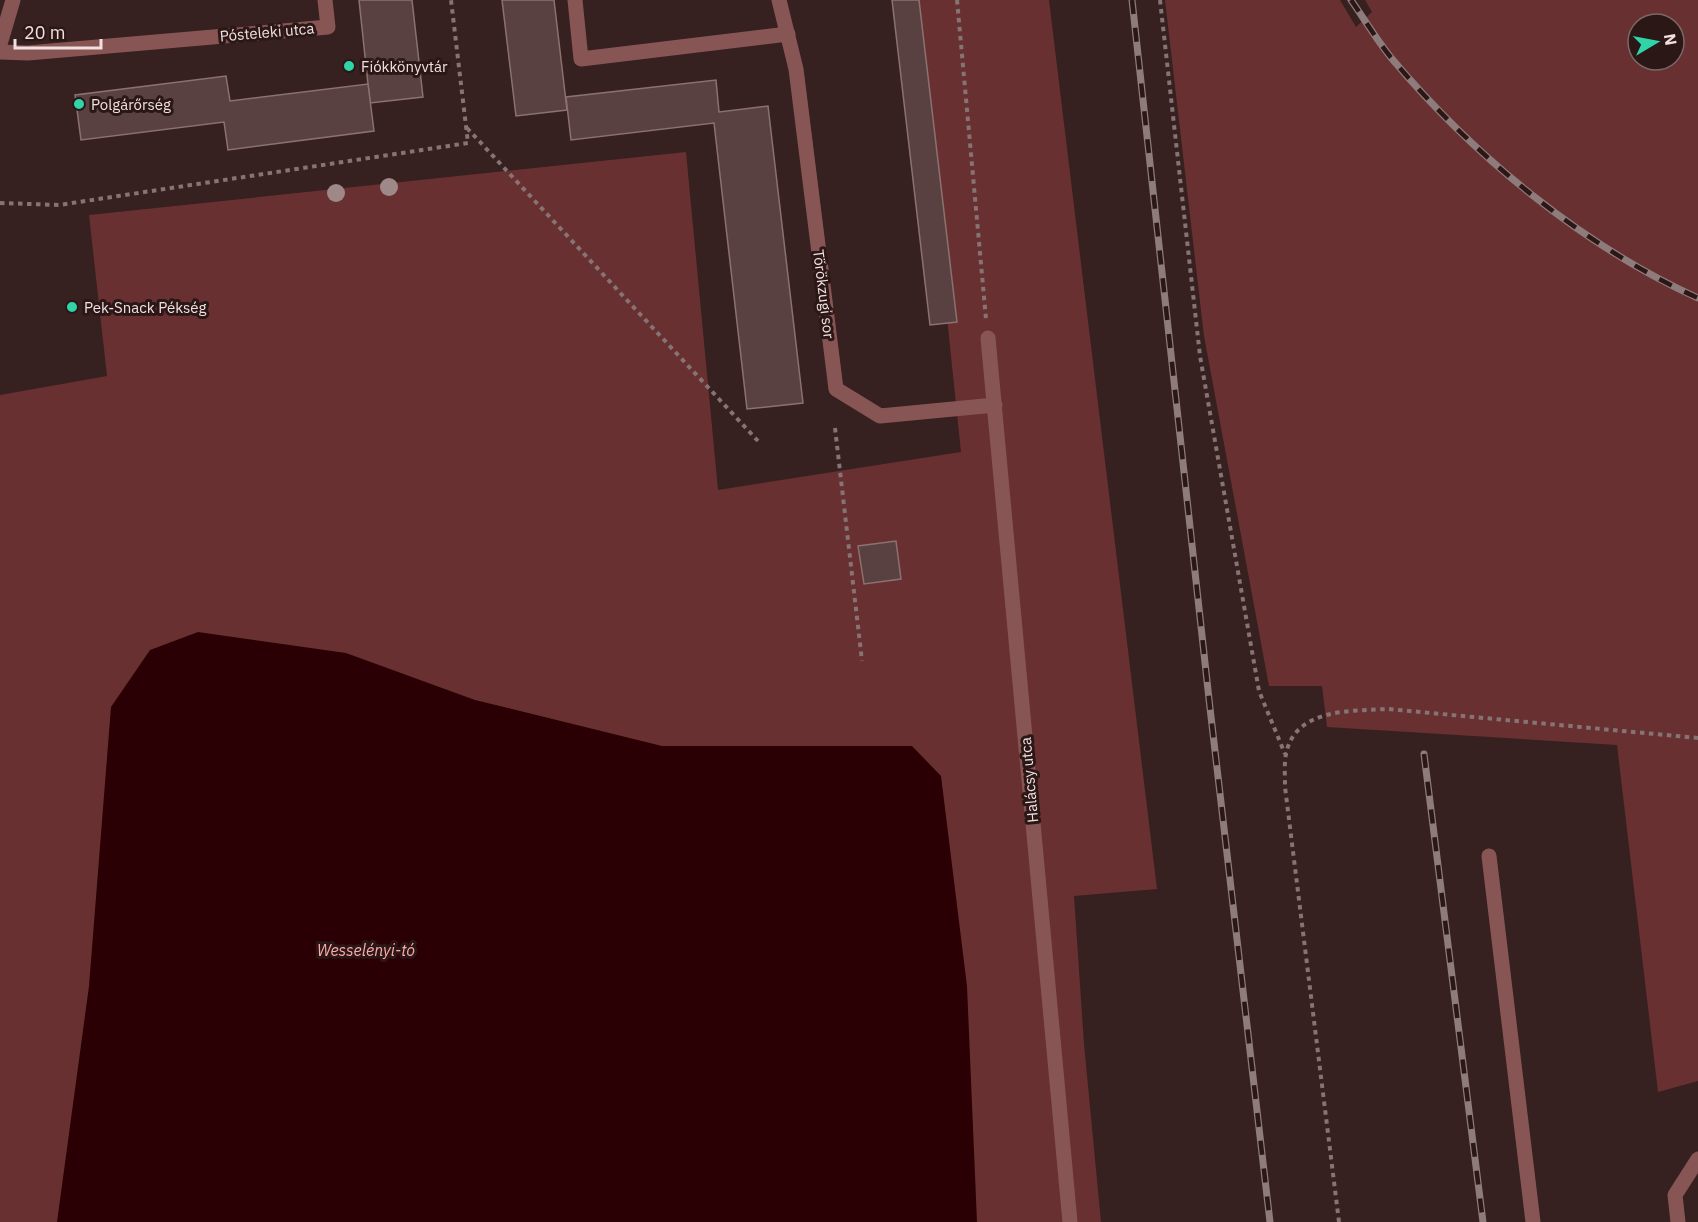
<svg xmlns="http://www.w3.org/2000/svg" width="1698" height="1222" font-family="'IBM Plex Sans',sans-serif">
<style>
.green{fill:#693031;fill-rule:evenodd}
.water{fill:#2a0004}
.building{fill:#5a4141;stroke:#8c7170;stroke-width:1.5}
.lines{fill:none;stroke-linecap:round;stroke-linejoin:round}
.path{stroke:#867373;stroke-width:4;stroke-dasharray:4.5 4.5;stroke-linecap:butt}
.service{stroke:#855;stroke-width:15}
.minor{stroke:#855;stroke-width:15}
.rail-casing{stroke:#8e7b7b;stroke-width:7}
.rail{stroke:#2c1717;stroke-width:4.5;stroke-dasharray:14;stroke-linecap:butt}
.tree{fill:#9e8888}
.poi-dot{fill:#30d4a9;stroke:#2c1717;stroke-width:2}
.labels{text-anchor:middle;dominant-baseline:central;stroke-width:6;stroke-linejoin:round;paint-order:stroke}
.street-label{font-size:15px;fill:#f0e1e0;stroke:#2c1717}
.poi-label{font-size:15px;fill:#f0e1e0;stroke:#2c1717;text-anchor:start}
.water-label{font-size:16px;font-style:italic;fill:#feabaa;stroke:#2c1717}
</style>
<rect width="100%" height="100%" fill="#362020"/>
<g class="green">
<path d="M 914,0 L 1049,0 L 1157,889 L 1074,896 L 1084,1044 L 1101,1222 L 0,1222 L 0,395 L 107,376 L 89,215 L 686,152 L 718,490 L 961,452 Z"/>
<path d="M 1165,0 L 1340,0 L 1356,27 L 1372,12 L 1365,0 L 1698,0 L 1698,1081 L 1658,1092 L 1617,745 L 1327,727 L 1322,686 L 1269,686 L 1204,336 ZM 1638,24 L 1674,24 L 1674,60 L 1638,60 Z"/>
</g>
<path class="water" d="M 198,632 L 346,653 L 475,700 L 662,746 L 912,746 L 941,776 L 967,986 L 977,1222 L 57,1222 L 89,986 L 111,707 L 150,650 Z"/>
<g class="building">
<path d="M 359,0 L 412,0 L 423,97 L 370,103 Z"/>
<path d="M 502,0 L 554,0 L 567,110 L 516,116 Z"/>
<path d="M 892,0 L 919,0 L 957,322 L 930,325 Z"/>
<path d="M 226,76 L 230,101 L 368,84 L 374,131 L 228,150 L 224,122 L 81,140 L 75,95 Z"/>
<path d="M 716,80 L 719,112 L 768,106 L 803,403 L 747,409 L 714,123 L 571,140 L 566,97 Z"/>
<path d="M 896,541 L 901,579 L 864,584 L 858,546 Z"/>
</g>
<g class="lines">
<g class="path">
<path d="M 957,0 L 986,319"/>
<path d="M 1160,0 L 1200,356 L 1259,691 L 1285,754"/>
<path d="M 467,128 L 758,441"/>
<path d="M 0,203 L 59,205 L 468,143 L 451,0"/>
<path d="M 835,428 L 862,661"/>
<path d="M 1339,1222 L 1285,787 C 1285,777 1284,764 1286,754 C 1295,708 1351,711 1388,709 L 1698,738"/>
</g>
<g class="service">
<path d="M 1489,856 L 1533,1222"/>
<path d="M 1678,1222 L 1675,1195 L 1698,1159"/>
</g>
<g class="minor">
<path d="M 575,0 L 581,59 L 788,34"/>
<path d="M 779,0 L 796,69 L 836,389 L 880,416 L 995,405"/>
<path d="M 0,44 L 13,0"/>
<path d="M 0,52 L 28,53 L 328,27 L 325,0"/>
<path d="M 988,338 L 1070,1222"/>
</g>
<defs>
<g id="rail">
<path d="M 1132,0 L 1210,708 L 1270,1222"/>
<path d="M 1351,0 C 1365,20 1378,42 1393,60 C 1474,156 1583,246 1698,298"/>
<path d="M 1424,754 L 1483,1222"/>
</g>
</defs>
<use href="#rail" class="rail-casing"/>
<use href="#rail" class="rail"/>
</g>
<g class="tree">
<circle cx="389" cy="187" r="9"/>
<circle cx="336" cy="193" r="9"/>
</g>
<g class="poi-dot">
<circle cx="349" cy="66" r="6"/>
<circle cx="79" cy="104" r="6"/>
<circle cx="72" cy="307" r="6"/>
</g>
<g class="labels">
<g class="street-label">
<text transform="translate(267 32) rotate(-5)">Pósteleki utca</text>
<text transform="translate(824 294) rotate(83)">Törökzugi sor</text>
<text transform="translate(1029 780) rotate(-95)">Halácsy utca</text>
</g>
<g class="poi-label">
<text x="361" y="66">Fiókkönyvtár</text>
<text x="91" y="104">Polgárőrség</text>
<text x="84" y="307">Pek-Snack Pékség</text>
</g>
<g class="water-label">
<text x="366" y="950">Wesselényi-tó</text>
</g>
</g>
<g transform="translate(1656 42) rotate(80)"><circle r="28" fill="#2c1717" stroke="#7a6867" stroke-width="1.5"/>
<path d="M0-4.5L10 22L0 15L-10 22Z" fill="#30d4a9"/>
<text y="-9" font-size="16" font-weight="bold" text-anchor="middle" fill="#f0e1e0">N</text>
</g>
<path d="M15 39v9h86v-9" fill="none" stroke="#f0e1e0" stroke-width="3"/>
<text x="24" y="39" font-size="18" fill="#f0e1e0" stroke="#2c1717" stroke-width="4.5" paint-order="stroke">20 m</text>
</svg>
